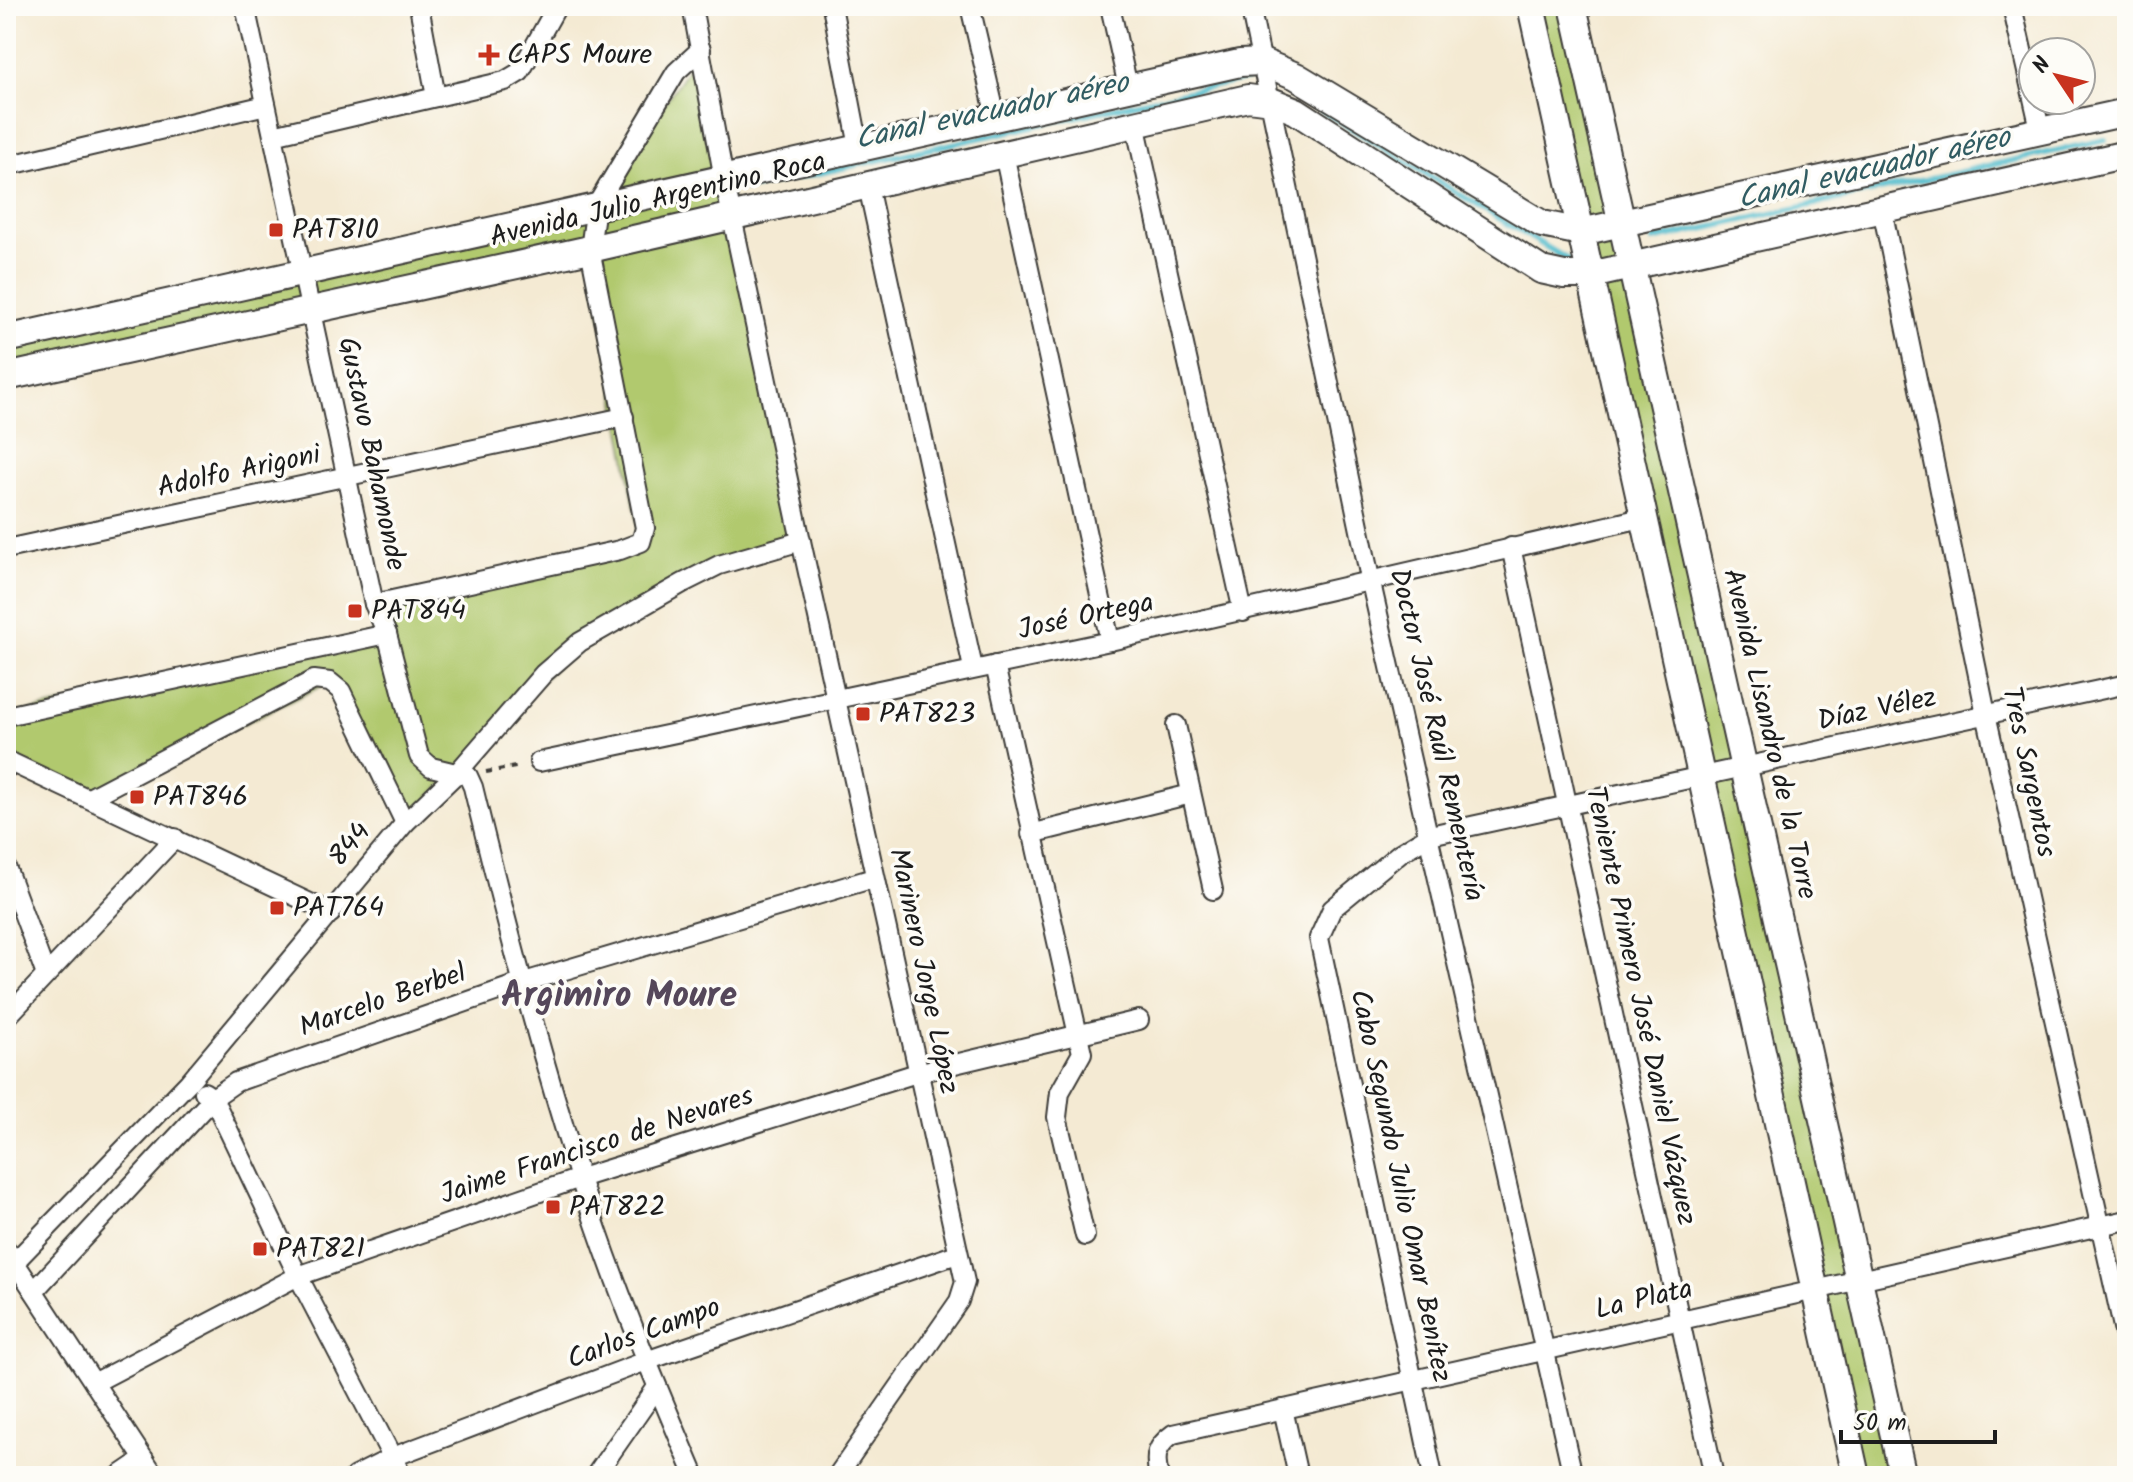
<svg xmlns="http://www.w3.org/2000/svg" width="2133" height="1482" font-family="Kalam,sans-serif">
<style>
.green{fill:#b1c96e;stroke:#667245;stroke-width:2}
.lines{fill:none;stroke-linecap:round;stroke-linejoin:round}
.stream{stroke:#51bccc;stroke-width:6}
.street-casing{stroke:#3c3b37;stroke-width:22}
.secondary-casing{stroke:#3c3b37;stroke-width:30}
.path{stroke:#3c3b37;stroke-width:4;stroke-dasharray:6 6;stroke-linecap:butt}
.street{stroke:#fff;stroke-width:18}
.secondary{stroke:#fff;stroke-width:26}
.poi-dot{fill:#c8321e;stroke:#fdfcf7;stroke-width:3}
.labels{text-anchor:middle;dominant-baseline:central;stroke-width:7;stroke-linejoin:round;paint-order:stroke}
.poi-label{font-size:28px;fill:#1c1c1c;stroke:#fdfcf7;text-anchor:start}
.street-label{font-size:28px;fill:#1c1c1c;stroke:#fdfcf7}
.water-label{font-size:30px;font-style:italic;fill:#315c62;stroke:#fdfcf7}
.district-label{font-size:36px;font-weight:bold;fill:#55475a;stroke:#fdfcf7}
</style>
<rect width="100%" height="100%" fill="#fdfcf7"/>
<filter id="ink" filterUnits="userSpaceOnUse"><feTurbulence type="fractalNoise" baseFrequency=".0125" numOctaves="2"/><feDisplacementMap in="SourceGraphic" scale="16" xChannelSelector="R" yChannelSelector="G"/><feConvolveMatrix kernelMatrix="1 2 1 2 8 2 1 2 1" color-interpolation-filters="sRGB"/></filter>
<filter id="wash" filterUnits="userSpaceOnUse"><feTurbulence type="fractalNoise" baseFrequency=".006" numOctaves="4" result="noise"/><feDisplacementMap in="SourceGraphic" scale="32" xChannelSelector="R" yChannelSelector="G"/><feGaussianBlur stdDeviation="1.8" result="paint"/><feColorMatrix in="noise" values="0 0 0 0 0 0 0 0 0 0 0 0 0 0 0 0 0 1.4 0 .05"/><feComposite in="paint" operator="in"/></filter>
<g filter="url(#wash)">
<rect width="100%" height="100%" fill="#f4ead3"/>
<g class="green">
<path d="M 1531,6 L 1573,6 L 1903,1476 L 1856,1476 Z"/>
<path d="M 701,49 L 801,541 L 719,565 L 580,642 L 405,823 L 330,682 L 91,797 L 6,760 L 6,716 L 386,634 L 374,604 L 641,542 L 589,249 L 6,377 L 6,339 L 596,206 Z"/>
</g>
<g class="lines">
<g class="stream">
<path d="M 1281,86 L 1568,260"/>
<path d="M 746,189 L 1247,79"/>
<path d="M 1653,240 L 2105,140"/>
</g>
</g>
</g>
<g filter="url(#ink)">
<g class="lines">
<defs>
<g id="street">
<path d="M 245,6 L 374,604 L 387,634 L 419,756 L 431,767 L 468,776 L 473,787 C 505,918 538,1047 579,1175 C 611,1278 653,1377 695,1476"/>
<path d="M 419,6 L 436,97"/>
<path d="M 692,6 L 724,179 L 801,541 L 965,1282 L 959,1301 L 837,1476"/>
<path d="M 832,6 L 859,147"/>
<path d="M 970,6 L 996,117"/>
<path d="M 1110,6 L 1128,87"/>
<path d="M 1250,6 L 1371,583 L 1573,1476"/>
<path d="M 2012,6 L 2040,129"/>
<path d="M 1135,123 L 1243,612"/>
<path d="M 273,135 L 505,81 L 520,72 L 557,6"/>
<path d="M 1004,154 L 1110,641"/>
<path d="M 6,166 L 266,105"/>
<path d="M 868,186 L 973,668"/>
<path d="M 1882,209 L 1986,714 L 2127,1345"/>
<path d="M 1511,547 L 1714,1476"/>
<path d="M 6,549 L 624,417"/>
<path d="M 374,604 L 620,550 L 641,542 L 645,528 L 590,249 L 596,206 L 676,72 L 701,49"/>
<path d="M 995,665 L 1082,1053 L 1060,1092 L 1057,1117 L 1085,1236"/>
<path d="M 6,716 L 387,634"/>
<path d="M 1176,725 L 1213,890"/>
<path d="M 6,760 L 331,913"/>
<path d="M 539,762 L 1110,641 L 1642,518"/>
<path d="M 91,797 L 314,680 L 330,682 L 341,691 L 405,823"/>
<path d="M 1031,834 L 1191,794"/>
<path d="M 6,867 L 46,975"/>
<path d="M 6,1018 L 175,838"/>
<path d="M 204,1092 L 213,1098 L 298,1276 L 402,1476"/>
<path d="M 6,1249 L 155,1476"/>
<path d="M 6,1271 L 188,1083 L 405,823 L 458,772 L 544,673 L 580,642 L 683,583 L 719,565 L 801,541"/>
<path d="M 34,1291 L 213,1098 L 236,1082 L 521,983 L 874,878"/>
<path d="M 94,1383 L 298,1276 L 580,1178 L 917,1073 L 1139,1020"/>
<path d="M 1283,1409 L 1298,1476"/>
<path d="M 119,1476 L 144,1459"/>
<path d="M 355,1476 L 393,1457 L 646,1361 L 957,1254"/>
<path d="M 595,1476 L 657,1387"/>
<path d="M 1159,1476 C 1154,1456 1156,1446 1173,1434 L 2127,1220"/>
<path d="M 1433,1476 L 1319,938 L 1332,909 L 1400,853 L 1430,835 L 2127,684"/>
</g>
<g id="secondary">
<path d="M 1531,6 L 1856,1476"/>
<path d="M 1573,6 L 1903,1476"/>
<path d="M 6,339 L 1240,63 L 1262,62 L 1296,76 L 1542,224 L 1581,232 L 2127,112"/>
<path d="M 6,377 L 590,249 L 1248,98 L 1271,101 L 1296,111 L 1541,270 L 1564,275 L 1591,275 L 2127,154"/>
</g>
</defs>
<use href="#street" class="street-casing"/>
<use href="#secondary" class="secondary-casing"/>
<path class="path" d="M 486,772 L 521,766"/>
<use href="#street" class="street"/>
<use href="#secondary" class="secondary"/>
</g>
</g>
<g class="poi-dot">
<path d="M485 43h8v8h8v8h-8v8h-8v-8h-8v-8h8z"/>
<rect x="268" y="222" width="16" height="16" rx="4"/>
<rect x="347" y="603" width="16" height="16" rx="4"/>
<rect x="855" y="706" width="16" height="16" rx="4"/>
<rect x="129" y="789" width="16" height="16" rx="4"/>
<rect x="269" y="900" width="16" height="16" rx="4"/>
<rect x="545" y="1199" width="16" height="16" rx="4"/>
<rect x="252" y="1241" width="16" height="16" rx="4"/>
</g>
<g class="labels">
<g class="poi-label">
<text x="507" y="55">CAPS Moure</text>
<text x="292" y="230">PAT810</text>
<text x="371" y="611">PAT844</text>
<text x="879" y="714">PAT823</text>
<text x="153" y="797">PAT846</text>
<text x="293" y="908">PAT764</text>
<text x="569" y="1207">PAT822</text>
<text x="276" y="1249">PAT821</text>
</g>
<g class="street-label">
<text transform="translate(658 200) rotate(-13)">Avenida Julio Argentino Roca</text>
<text transform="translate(371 454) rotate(78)">Gustavo Bahamonde</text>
<text transform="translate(239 472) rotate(-12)">Adolfo Arigoni</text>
<text transform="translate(1086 617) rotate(-12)">José Ortega</text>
<text transform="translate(1877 710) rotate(-12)">Díaz Vélez</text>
<text transform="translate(1769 734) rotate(77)">Avenida Lisandro de la Torre</text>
<text transform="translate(1436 735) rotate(77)">Doctor José Raúl Rementería</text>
<text transform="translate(2028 772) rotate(78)">Tres Sargentos</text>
<text transform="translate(350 845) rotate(-50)">844</text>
<text transform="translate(923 971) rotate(78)">Marinero Jorge López</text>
<text transform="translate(383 1001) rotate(-19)">Marcelo Berbel</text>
<text transform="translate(1640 1006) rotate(78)">Teniente Primero José Daniel Vázquez</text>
<text transform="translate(597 1146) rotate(-18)">Jaime Francisco de Nevares</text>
<text transform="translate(1400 1186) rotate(78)">Cabo Segundo Julio Omar Benítez</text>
<text transform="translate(1644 1300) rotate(-13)">La Plata</text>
<text transform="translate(644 1334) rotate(-20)">Carlos Campo</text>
</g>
<g class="water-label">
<text transform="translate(992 112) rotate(-12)">Canal evacuador aéreo</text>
<text transform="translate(1874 169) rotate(-13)">Canal evacuador aéreo</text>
</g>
<g class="district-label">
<text x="619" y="996">Argimiro Moure</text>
</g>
</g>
<rect width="2133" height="1482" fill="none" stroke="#fdfcf7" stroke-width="32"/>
<g transform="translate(2057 76) rotate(305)"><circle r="38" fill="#fdfcf7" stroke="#a3a29f" stroke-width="2"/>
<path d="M0-6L14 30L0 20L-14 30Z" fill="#c8321e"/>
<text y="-12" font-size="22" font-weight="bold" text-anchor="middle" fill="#1c1c1c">N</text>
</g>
<path d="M1841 1430v12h154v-12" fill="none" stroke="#1c1c1c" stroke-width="4"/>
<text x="1853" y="1430" font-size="24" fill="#1c1c1c" stroke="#fdfcf7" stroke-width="6" paint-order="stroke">50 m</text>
</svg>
